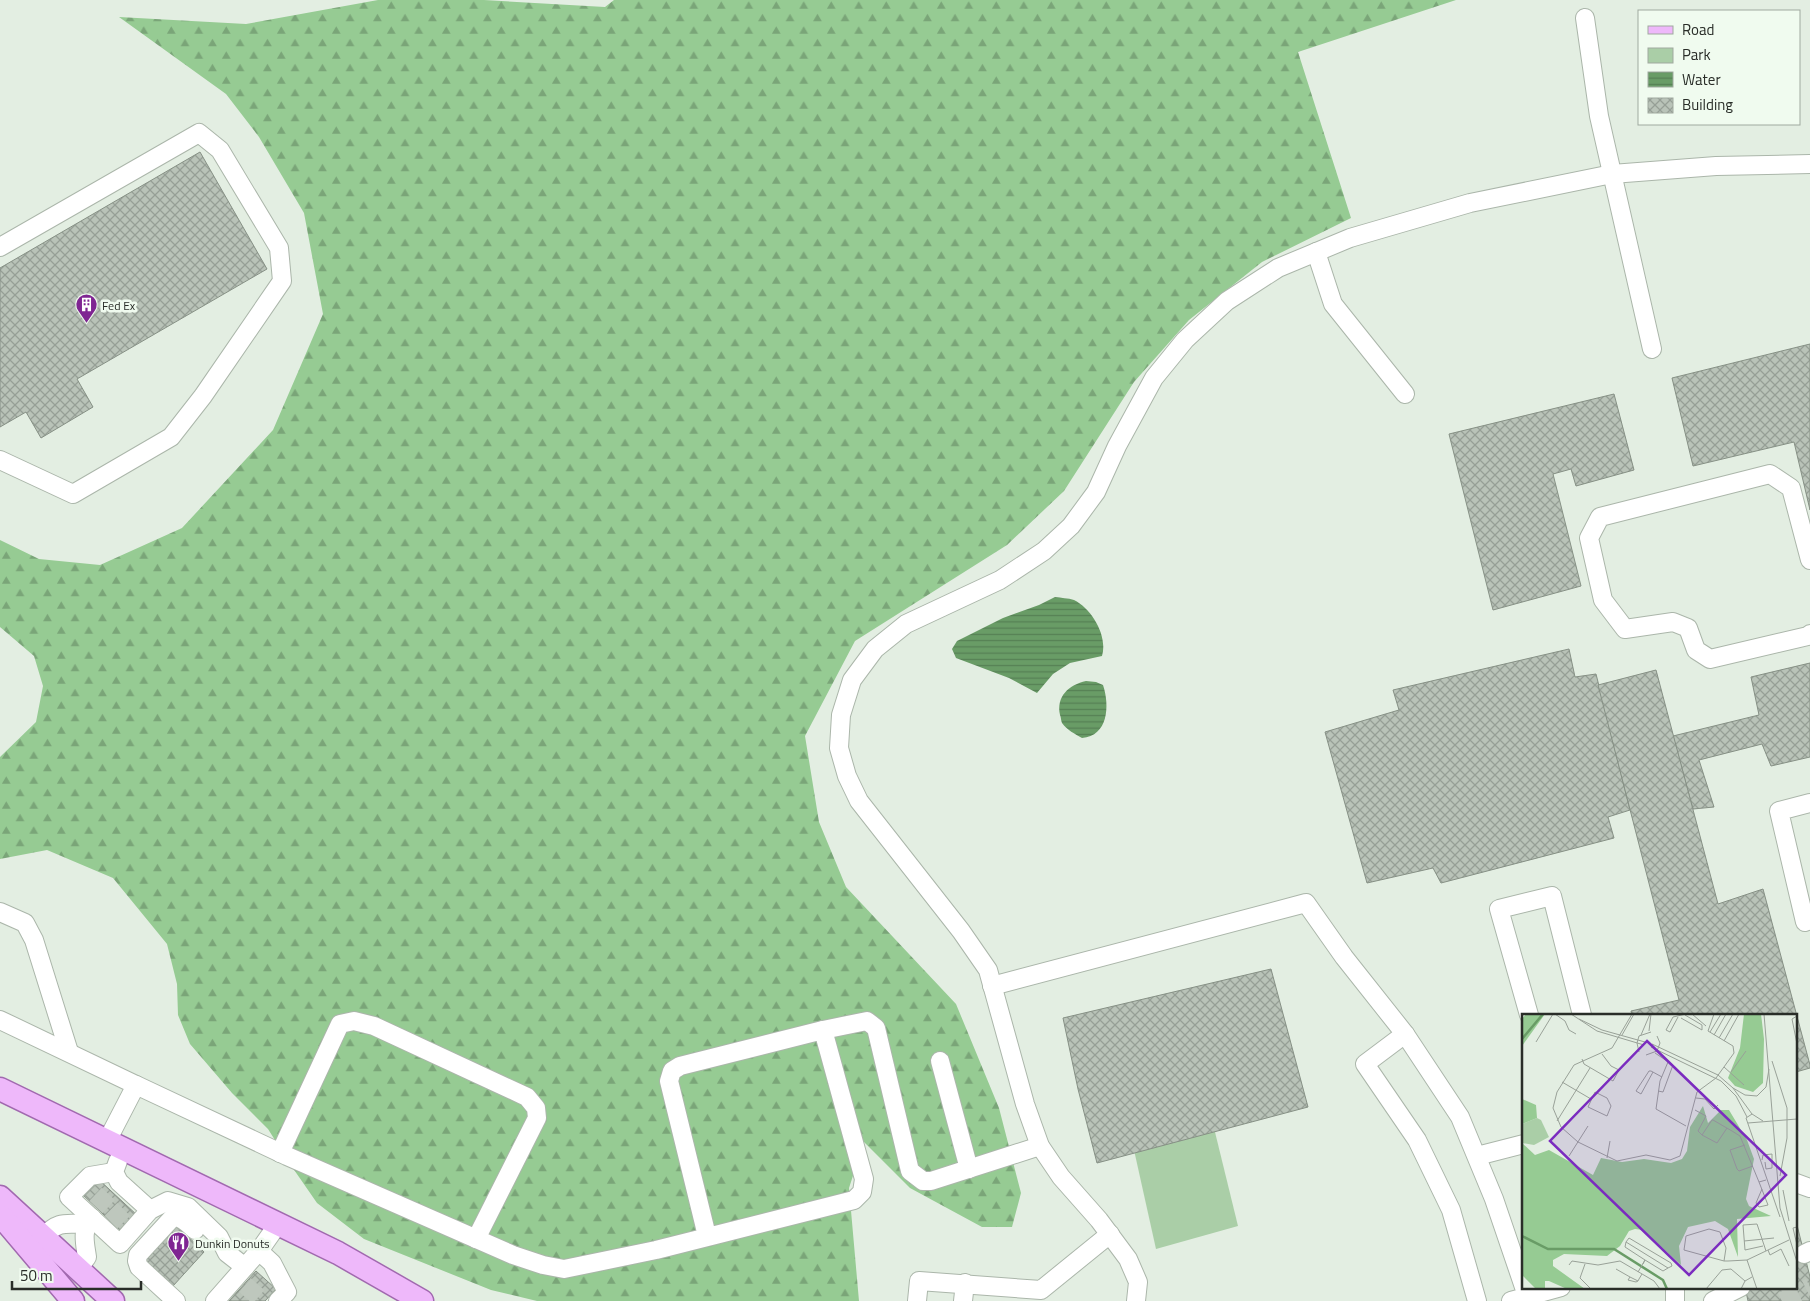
<svg xmlns="http://www.w3.org/2000/svg" width="1810" height="1301" font-family="'Titillium Web',sans-serif">
<style>
.green{fill:#aacea7}
.forest{fill:url(#forest-firs)}
.water{fill:url(#water-rules)}
.building{fill:url(#building-cross-hatch);stroke:#869085}
.lines{fill:none;stroke-linecap:round;stroke-linejoin:round}
.minor-tunnel{stroke:#bec7bd;stroke-width:18;stroke-dasharray:18 9;stroke-linecap:butt}
.minor-casing{stroke:#abb6aa;stroke-width:20}
.major-casing{stroke:#a169af;stroke-width:25}
.minor{stroke:#fff;stroke-width:18}
.major{stroke:#eeb8fa;stroke-width:22}
.labels{text-anchor:middle;dominant-baseline:central;stroke-width:5;stroke-linejoin:round;paint-order:stroke}
.poi-label{font-size:12px;fill:#292d28;stroke:#f0fbef;text-anchor:start}
.inset-river{fill:none;stroke:#699c66;stroke-width:2.5}
.inset-road{fill:none;stroke:#99a198;stroke-width:1}
.view{fill:#7b2cbf;fill-opacity:0.15;stroke:#7b2cbf;stroke-width:2.5}
.inset-edge{fill:none;stroke:#292d28;stroke-width:2.5}
</style>
<defs>
<pattern id="forest-firs" width="22" height="20" patternUnits="userSpaceOnUse" patternTransform="scale(1.25)"><rect width="22" height="20" fill="#96cb93"/><path d="M5 1l3.5 6h-7zM16 11l3.5 6h-7z" fill="#7aa578"/></pattern>
<pattern id="water-rules" width="6" height="5" patternUnits="userSpaceOnUse" patternTransform="scale(1.25)"><rect width="6" height="5" fill="#699c66"/><path d="M0 2.5h6" fill="none" stroke="#568054"/></pattern>
<pattern id="building-cross-hatch" width="8" height="8" patternUnits="userSpaceOnUse" patternTransform="scale(1.25)"><rect width="8" height="8" fill="#b9c3b8"/><path d="M0 0l8 8M0 8l8-8" fill="none" stroke="#969f96"/></pattern>
</defs>
<rect width="100%" height="100%" fill="#e3eee2"/>
<path class="green" d="M 1214,1128 L 1238,1226 L 1156,1249 L 1134,1150 Z"/>
<path class="forest" d="M 378,0 L 484,0 L 605,7 L 614,0 L 1456,0 L 1298,52 L 1351,218 L 1262,262 L 1189,320 L 1134,382 L 1064,491 L 1007,545 L 855,641 L 805,736 L 819,822 L 846,887 L 956,1004 L 999,1108 L 1021,1193 L 1012,1227 L 982,1227 L 910,1188 L 864,1142 L 849,1188 L 859,1301 L 537,1301 L 491,1290 L 364,1239 L 317,1203 L 290,1164 L 268,1129 L 232,1093 L 190,1044 L 178,1015 L 177,984 L 167,944 L 113,878 L 47,850 L 0,859 L 0,757 L 36,722 L 43,686 L 34,656 L 0,627 L 0,540 L 39,559 L 100,565 L 182,528 L 273,430 L 323,314 L 304,213 L 259,137 L 226,94 L 119,17 L 246,24 Z"/>
<g class="water">
<path d="M 1055,597 C 1061,598 1068,598 1074,600 C 1092,609 1108,636 1102,656 L 1070,663 L 1053,674 L 1037,693 L 1009,678 L 956,658 L 952,649 L 957,641 L 1003,618 L 1039,605 Z"/>
<path d="M 1086,681 L 1096,682 L 1103,685 C 1110,706 1108,736 1082,738 C 1075,734 1067,730 1062,723 C 1061,721 1061,717 1060,715 C 1056,696 1069,685 1086,681 Z"/>
</g>
<g class="building">
<path d="M 200,152 L 267,269 L 77,379 L 93,407 L 41,438 L 26,412 L 0,427 L 0,268 Z"/>
<path d="M 1810,344 L 1810,510 L 1794,442 L 1693,466 L 1672,378 Z"/>
<path d="M 1614,394 L 1634,470 L 1576,486 L 1571,469 L 1553,474 L 1581,586 L 1493,610 L 1449,434 Z"/>
<path d="M 1569,649 L 1575,677 L 1596,674 L 1630,810 L 1608,817 L 1614,838 L 1441,883 L 1433,868 L 1367,883 L 1325,732 L 1399,710 L 1393,690 Z"/>
<path d="M 1810,663 L 1810,757 L 1771,766 L 1762,744 L 1699,760 L 1714,807 L 1693,809 L 1673,736 L 1759,715 L 1751,677 Z"/>
<path d="M 1656,670 L 1718,904 L 1763,889 L 1810,1065 L 1810,1068 L 1796,1072 L 1796,1015 L 1632,1015 L 1631,1011 L 1679,1000 L 1598,685 Z"/>
<path d="M 1271,969 L 1308,1107 L 1097,1163 L 1078,1089 L 1063,1018 Z"/>
<path d="M 96,1177 L 138,1216 L 123,1233 L 81,1193 Z"/>
<path d="M 1796,1221 L 1810,1277 L 1810,1301 L 1748,1301 L 1745,1287 L 1796,1287 Z"/>
<path d="M 176,1225 L 204,1252 L 173,1286 L 144,1260 Z"/>
<path d="M 256,1271 L 276,1289 L 265,1301 L 229,1301 Z"/>
</g>
<g class="lines">
<g class="minor-tunnel">
<path d="M 96,1207 L 111,1191"/>
<path d="M 111,1222 L 127,1206"/>
<path d="M 245,1285 L 263,1301"/>
<path d="M 1782,1301 L 1810,1287"/>
</g>
<defs>
<g id="minor">
<path d="M 1585,18 L 1599,116 L 1652,349"/>
<path d="M 0,247 L 199,133 L 220,150 L 279,248 L 282,281 L 203,396 L 171,437 L 73,494 L 0,460"/>
<path d="M 1316,252 L 1333,304 L 1405,394"/>
<path d="M 1810,560 L 1791,488 L 1770,474 L 1600,517 L 1589,538 L 1603,600 L 1625,629 L 1673,622 L 1688,628 L 1696,650 L 1710,659 L 1808,636 L 1810,634"/>
<path d="M 1810,803 L 1779,811 L 1805,922 L 1810,920"/>
<path d="M 0,912 L 25,923 L 34,940 L 69,1052"/>
<path d="M 992,986 L 1306,903 L 1344,957 L 1405,1034 L 1460,1117 L 1494,1199 L 1524,1287"/>
<path d="M 1529,1015 L 1499,909 L 1552,896 L 1582,1015"/>
<path d="M 0,1020 L 136,1085"/>
<path d="M 823,1030 L 867,1021 L 876,1028 L 910,1171 L 923,1181 L 931,1181 L 1040,1146"/>
<path d="M 1405,1034 L 1365,1064 L 1417,1140 L 1451,1210 L 1477,1301"/>
<path d="M 940,1061 L 969,1169"/>
<path d="M 107,1141 L 136,1085 L 287,1156 L 513,1255 L 543,1265 L 564,1269 L 656,1250 L 854,1200 L 862,1192 L 864,1179 L 823,1030 L 680,1066 L 672,1071 L 669,1081 L 707,1236"/>
<path d="M 280,1153 L 340,1024 L 354,1021 L 374,1026 L 527,1097 L 536,1108 L 537,1118 L 476,1239"/>
<path d="M 1477,1156 L 1524,1144"/>
<path d="M 118,1161 L 114,1172 L 119,1182 L 150,1210"/>
<path d="M 114,1172 L 90,1176 L 69,1197 L 120,1244 L 150,1210 L 168,1201 L 188,1207 L 219,1237 L 227,1253 L 245,1267"/>
<path d="M 1796,1183 L 1810,1188"/>
<path d="M 43,1237 C 59,1220 65,1224 87,1224"/>
<path d="M 259,1251 L 272,1263 L 287,1292 L 278,1301"/>
<path d="M 1804,1254 L 1810,1251"/>
<path d="M 78,1269 L 87,1257 C 85,1243 81,1230 92,1218"/>
<path d="M 176,1301 L 139,1267 L 137,1261 L 138,1255 L 173,1217 C 182,1216 188,1224 195,1230"/>
<path d="M 215,1301 L 259,1251 L 278,1224"/>
<path d="M 917,1301 L 919,1281 L 1041,1290 L 1110,1234"/>
<path d="M 963,1301 L 965,1283"/>
<path d="M 1136,1301 L 1138,1282 L 1128,1259 L 1099,1220 L 1061,1177 L 1040,1146 L 1025,1104 L 988,970 L 961,931 L 859,801 L 847,776 L 839,748 L 841,715 L 852,680 L 875,649 L 906,624 L 1000,580 L 1044,551 L 1071,526 L 1096,492 L 1117,446 L 1154,378 L 1185,340 L 1227,301 L 1278,268 L 1350,238 L 1470,203 L 1612,174 L 1716,166 L 1810,164"/>
<path d="M 1511,1301 L 1561,1287"/>
<path d="M 1675,1301 L 1675,1287"/>
<path d="M 1713,1301 L 1741,1287"/>
</g>
<g id="major">
<path d="M 0,1089 L 338,1253 L 422,1301"/>
<path d="M 0,1197 L 113,1301"/>
<path d="M 2,1217 L 73,1301"/>
</g>
</defs>
<use href="#minor" class="minor-casing"/>
<use href="#major" class="major-casing"/>
<use href="#minor" class="minor"/>
<use href="#major" class="major"/>
</g>
<defs>
<symbol id="building-pin" viewBox="-11 -11 22 30"><path d="M0 17L-7.5 6A9.5 9.5 0 1 1 7.5 6Z" fill="#7f2592" stroke="#f0fbef"/><path d="M-4-6H4V6H1V3H-1V6H-4ZM-2.5-4.3h1.7v1.8h-1.7ZM.8-4.3h1.7v1.8H.8ZM-2.5-1h1.7V.8h-1.7ZM.8-1h1.7V.8H.8Z" fill="#fff"/></symbol>
<symbol id="restaurant-pin" viewBox="-11 -11 22 30"><path d="M0 17L-7.5 6A9.5 9.5 0 1 1 7.5 6Z" fill="#7f2592" stroke="#f0fbef"/><path d="M-5-6h1v4h1v-4h1v4h1v-4h1v5L-1.5 .5V6h-2V.5L-5-1ZM5-6V6H3V1.5H1.5Q1.5-4 5-6Z" fill="#fff"/></symbol>
</defs>
<g fill-rule="evenodd">
<use href="#building-pin" x="74" y="292" width="25" height="34"/>
<use href="#restaurant-pin" x="166" y="1230" width="25" height="34"/>
</g>
<g class="labels">
<g class="poi-label">
<text x="102" y="305">Fed Ex</text>
<text x="195" y="1243">Dunkin Donuts</text>
</g>
</g>
<g transform="translate(1522 1014)">
<rect width="275" height="275" fill="#e3eee2"/>
<path d="M 15,104 L 19,106 L 27,123 L 12,131 L 0,129 L 0,110 Z" fill="#aacea7"/>
<path d="M 4,0 L 23,0 L 0,32 L 0,5 ZM 222,0 L 239,0 L 242,25 L 241,69 L 231,78 L 213,72 L 206,64 L 218,34 ZM 0,85 L 14,91 L 15,104 L 0,110 ZM 181,92 L 186,109 L 199,96 L 207,96 L 225,126 L 232,145 L 224,185 L 227,192 L 249,202 L 215,205 L 216,243 L 206,215 L 193,207 L 166,213 L 157,232 L 159,251 L 121,216 L 113,215 L 107,217 L 98,232 L 85,242 L 42,240 L 31,246 L 31,252 L 63,275 L 45,275 L 27,267 L 23,267 L 23,275 L 14,275 L 0,261 L 0,129 L 13,141 L 27,136 L 71,161 L 79,144 L 100,148 L 122,145 L 149,149 L 160,145 L 165,137 L 168,113 Z" fill="#96cb93"/>
<path class="inset-river" d="M 0,25 L 21,0M 0,222 L 26,235 L 92,235 L 141,266 L 145,275"/>
<path class="inset-road" d="M 33,0 L 43,7 L 47,16 L 54,20M 49,0 L 75,17 L 122,31M 110,0 L 90,34 L 52,51 L 35,78 L 31,94 L 39,113 L 56,128 L 95,147 L 124,141 L 148,146 L 158,142 L 175,78 L 194,64 L 212,39 L 211,32 L 186,17 L 192,0M 170,0 L 184,12M 242,0 L 258,194 L 275,248M 275,2 L 270,5 L 275,30M 156,3 L 148,18 L 144,16 L 151,3 L 164,0M 159,4 L 180,16 L 180,11 L 163,1M 57,5 L 80,16 L 123,28M 127,17 L 129,0M 188,18 L 199,0M 100,21 L 112,0M 119,21 L 128,0M 192,21 L 204,0M 197,24 L 211,0M 202,27 L 217,0M 14,28 L 31,0M 130,30 L 196,61 L 211,74 L 230,100M 129,33 L 199,67 L 214,82 L 225,103M 117,38 L 115,29 L 117,22 L 129,18M 133,39 L 151,51 L 141,78 L 136,77M 124,41 L 135,37 L 138,29 L 135,22M 60,45 L 62,50 L 91,67 L 97,56 L 89,52 L 80,40M 250,47 L 265,94 L 265,124 L 258,162M 146,48 L 138,67 L 134,95 L 164,112M 202,53 L 222,71M 131,58 L 119,80 L 114,77 L 127,57 L 129,57 L 140,63M 209,58 L 224,37M 40,68 L 69,85M 211,74 L 223,81 L 235,82 L 244,73 L 247,55M 73,78 L 85,84 L 89,92 L 85,102 L 66,93 ZM 174,84 L 183,85 L 192,95 L 196,91M 173,96 L 184,102 L 176,117 L 180,121M 35,107 L 68,54M 241,107 L 230,100 L 224,104 L 258,203M 226,109 L 275,105M 205,114 L 195,129 L 180,121 L 190,106 L 191,106 L 210,117 L 218,122 L 237,168 L 244,166M 223,131 L 208,136 L 215,155 L 217,157 L 231,152M 47,142 L 66,112M 85,144 L 88,127M 240,146 L 241,141 L 250,140 L 250,154 L 244,155 L 243,148M 237,168 L 246,191 L 237,193 L 234,189 L 240,175M 261,176 L 267,207M 222,227 L 252,224M 104,228 L 103,233 L 123,246 L 141,257 L 146,254 L 104,228 L 107,224 L 149,249 L 150,252 L 146,254M 275,231 L 271,214 L 275,213M 241,232 L 223,236 L 221,211 L 235,210 L 244,237M 246,236 L 248,241 L 259,235 L 267,252M 225,246 L 235,275M 202,247 L 204,234 L 198,218 L 187,215 L 164,222 L 162,236 L 202,247 L 206,247 L 225,246 L 267,226M 63,250 L 58,264 L 69,275M 47,251 L 50,247 L 76,251 L 98,247 L 132,267 L 138,275M 94,255 L 108,263M 116,258 L 123,246 L 121,250M 116,267 L 108,263 L 106,266 L 114,268 L 116,267 L 117,265 L 120,260M 184,275 L 200,256 L 209,255 L 223,267M 219,275 L 223,267 L 230,263"/>
<path class="view" d="M 125,27 L 264,161 L 167,261 L 28,127 Z"/>
<rect width="275" height="275" class="inset-edge"/>
</g>
<rect x="1638" y="10" width="162" height="115" fill="#f0fbef" stroke="#a0a99f"/>
<rect x="1648" y="26" width="25" height="8" fill="#eeb8fa" stroke="#a0a99f"/>
<text x="1682" y="35" font-size="15" fill="#292d28">Road</text>
<rect x="1648" y="48" width="25" height="15" fill="#aacea7" stroke="#a0a99f"/>
<text x="1682" y="60" font-size="15" fill="#292d28">Park</text>
<rect x="1648" y="72" width="25" height="15" fill="url(#water-rules)" stroke="#a0a99f"/>
<text x="1682" y="85" font-size="15" fill="#292d28">Water</text>
<rect x="1648" y="98" width="25" height="15" fill="url(#building-cross-hatch)" stroke="#a0a99f"/>
<text x="1682" y="110" font-size="15" fill="#292d28">Building</text>
<path d="M12 1281v8h129v-8" fill="none" stroke="#292d28" stroke-width="2.5"/>
<text x="20" y="1281" font-size="15" fill="#292d28" stroke="#f0fbef" stroke-width="4" paint-order="stroke">50 m</text>
</svg>
